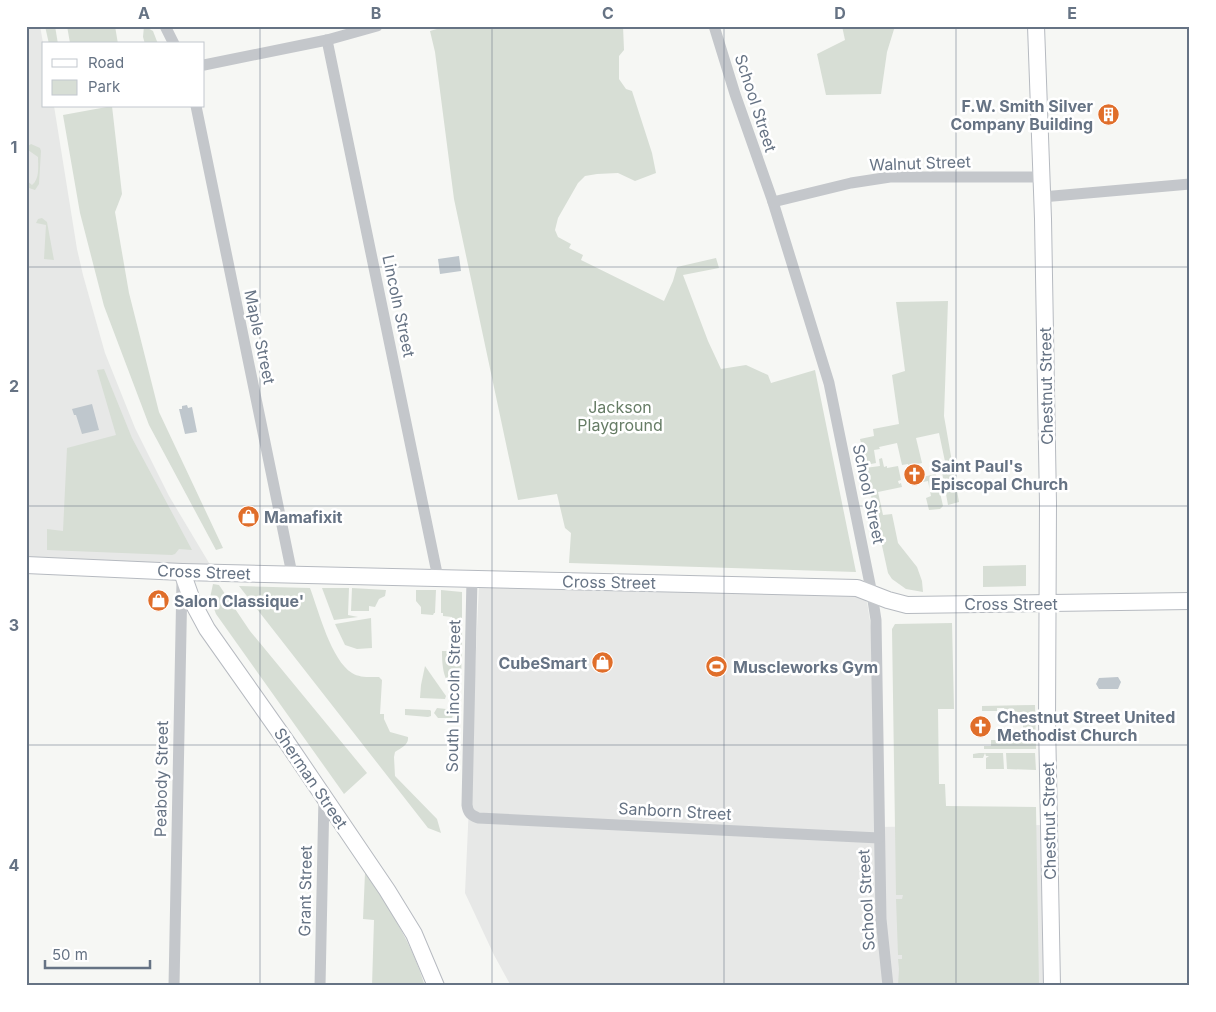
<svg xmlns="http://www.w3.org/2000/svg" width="1216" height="1012" font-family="Inter,sans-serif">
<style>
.built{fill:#e7e8e7}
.green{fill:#d7ded5}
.water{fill:#bfc7cd}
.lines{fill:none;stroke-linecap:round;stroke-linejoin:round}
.secondary-casing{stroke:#b6bac0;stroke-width:18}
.street{stroke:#c4c7cb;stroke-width:11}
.secondary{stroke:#fff;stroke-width:16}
.grid{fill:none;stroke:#667384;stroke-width:1;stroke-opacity:0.55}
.labels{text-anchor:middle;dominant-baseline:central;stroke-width:5;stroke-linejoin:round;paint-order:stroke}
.street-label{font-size:16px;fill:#667384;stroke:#fff}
.poi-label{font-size:16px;font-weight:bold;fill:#667384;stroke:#fff;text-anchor:start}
.park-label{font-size:16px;fill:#667c65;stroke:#fff}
.neatline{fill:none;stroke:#667384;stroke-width:2}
.grid-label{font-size:16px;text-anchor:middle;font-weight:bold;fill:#667384}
</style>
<rect width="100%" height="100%" fill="#f6f7f4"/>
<g class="built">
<path d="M 26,26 L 40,26 L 44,48 L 44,106 L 54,106 L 77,249 L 83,275 L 105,353 L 135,428 L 169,496 L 215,573 L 26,565 Z"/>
<path d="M 479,585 L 851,594 L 863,598 L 867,602 L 871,627 L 875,827 L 1045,825 L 1047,986 L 511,986 L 494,955 L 465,893 Z"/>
</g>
<g class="green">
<path d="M 45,26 L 55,26 L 58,44 L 49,44 Z"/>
<path d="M 67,26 L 115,26 L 118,44 L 66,44 L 70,43 Z"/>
<path d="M 144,26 L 153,31 L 158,44 L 145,44 L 143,37 Z"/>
<path d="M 447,26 L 623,26 L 624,50 L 619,56 L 619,79 L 626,89 L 632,91 L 652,153 L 656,173 L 635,181 L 618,173 L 597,174 L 585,176 L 578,183 L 558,218 L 555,230 L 558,237 L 571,244 L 569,248 L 583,255 L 581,260 L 664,301 L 673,281 L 677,267 L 716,258 L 719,268 L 683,275 L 708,341 L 721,369 L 746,365 L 768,375 L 771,383 L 815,370 L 856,572 L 569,563 L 571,533 L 565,528 L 557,494 L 518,500 L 454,199 L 435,52 L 430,31 Z"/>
<path d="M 842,26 L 895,26 L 887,52 L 881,94 L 826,95 L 817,54 L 845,40 Z"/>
<path d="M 112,106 L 122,194 L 115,212 L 129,293 L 159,412 L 223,548 L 216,550 L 149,425 L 104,306 L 80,213 L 63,115 Z"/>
<path d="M 31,144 L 40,148 L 41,151 L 39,184 L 35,190 L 26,187 L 26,180 L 32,185 C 40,179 38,166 38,157 L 28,150 L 28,146 Z"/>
<path d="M 42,218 L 47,222 L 54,260 L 44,259 L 46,225 L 36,223 L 38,219 Z"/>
<path d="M 948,301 L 944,416 L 959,502 L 948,505 L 942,472 L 947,471 L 939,433 L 916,438 L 922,463 L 908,466 L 908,464 L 902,465 L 897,443 L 879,447 L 880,449 L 874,450 L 876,463 L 866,465 L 860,439 L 874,436 L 873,429 L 899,424 L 892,375 L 905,371 L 896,302 Z"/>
<path d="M 104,369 L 132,438 L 192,550 L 179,549 L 175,554 L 172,555 L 47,550 L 47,529 L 63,531 L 67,448 L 116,435 L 97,370 Z"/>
<path d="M 882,458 L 884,467 L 887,466 L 887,468 L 898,466 L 901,480 L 898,481 L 899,484 L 901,483 L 902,487 L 878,492 L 883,515 L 892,514 L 898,543 L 917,567 L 922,581 L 923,592 L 906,589 L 892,579 L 888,573 L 865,468 L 880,466 L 879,459 Z"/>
<path d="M 936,474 L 943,506 L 940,509 L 929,510 L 926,498 L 931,496 L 928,481 L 923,482 L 922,477 Z"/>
<path d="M 1026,565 L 1026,586 L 983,587 L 983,566 Z"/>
<path d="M 213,584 L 219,585 L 250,631 L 367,773 L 344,794 L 216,614 L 210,598 Z"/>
<path d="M 239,586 L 310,588 C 319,612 331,660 352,673 C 360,678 370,677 379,677 L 382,680 L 380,714 L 384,714 L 384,719 L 390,732 L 408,737 C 409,745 401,748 395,752 L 394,757 L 395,776 L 437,819 L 441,833 L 428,828 Z"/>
<path d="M 322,588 L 349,588 L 348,615 L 358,617 L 334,620 Z"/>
<path d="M 352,588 L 386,590 L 385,596 L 379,599 L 375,607 L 369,606 L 369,611 L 351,611 Z"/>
<path d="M 416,590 L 436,590 L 435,613 L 434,613 L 433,615 L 421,614 L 421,607 L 416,601 Z"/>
<path d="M 441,590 L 462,592 L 462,635 L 451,634 L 452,617 L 443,616 L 443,613 L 441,613 Z"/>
<path d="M 371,618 L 372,648 L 357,649 L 345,645 L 335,624 Z"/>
<path d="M 952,623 L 954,709 L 938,709 L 939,784 L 945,784 L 946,806 L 1036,807 L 1039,986 L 898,986 L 899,969 L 898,959 L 902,959 L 902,955 L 898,955 L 896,899 L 902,899 L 903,895 L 896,895 L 892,629 L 895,624 Z"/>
<path d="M 452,637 L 462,637 L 461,681 L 458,691 C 443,685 442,665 442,651 L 452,651 Z"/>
<path d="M 425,666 L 446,696 L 445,699 L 420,698 L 421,685 Z"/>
<path d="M 1035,705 L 1036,749 L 984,749 L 984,746 L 991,746 L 991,740 L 1023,740 L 1023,712 L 1004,712 L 1004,708 L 997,708 L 997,711 L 982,711 L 982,706 Z"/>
<path d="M 437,708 L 455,710 L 452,718 L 438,718 L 434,713 Z"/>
<path d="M 405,709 L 430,710 L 431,711 L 431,716 L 428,717 L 405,715 Z"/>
<path d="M 979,753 L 1003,753 L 1004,769 L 986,769 L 986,758 L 989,756 L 986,756 L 985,753 L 983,758 L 973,758 L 973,754 Z"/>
<path d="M 1035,753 L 1036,770 L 1007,769 L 1006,753 Z"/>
<path d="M 365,873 C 390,908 412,944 425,986 L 372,986 L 374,920 L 363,919 Z"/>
</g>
<g class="water">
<path d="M 459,256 L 461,271 L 440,274 L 438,259 Z"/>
<path d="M 92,404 L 99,430 L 82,434 L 76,415 L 74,415 L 72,409 Z"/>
<path d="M 187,405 L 188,408 L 192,407 L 197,432 L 185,434 L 179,409 L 182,409 L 182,406 Z"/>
<path d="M 1118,677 L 1121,682 L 1118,689 L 1099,689 L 1096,684 L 1099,678 Z"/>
</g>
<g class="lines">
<defs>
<g id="secondary">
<path d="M 1036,26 L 1043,219 L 1048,503 L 1047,721 L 1052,986"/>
<path d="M 26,565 L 182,572 L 857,588 L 888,600 L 907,605 L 1190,601"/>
<path d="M 182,572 L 193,603 L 207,629 L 286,741 L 387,890 L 414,934 L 436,986"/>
</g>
</defs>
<use href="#secondary" class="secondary-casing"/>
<g class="street">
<path d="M 165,26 L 174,44"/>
<path d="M 714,26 L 735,94 L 773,202 L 829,383 L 872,594 L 876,620 L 881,919 L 888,986"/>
<path d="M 327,40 L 438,578"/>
<path d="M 204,65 L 327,40 L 377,26"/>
<path d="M 196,106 L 292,574"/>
<path d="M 1042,197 L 1190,184"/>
<path d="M 773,202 L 851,183 L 890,177 L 1041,177"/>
<path d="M 472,579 L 467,805 C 468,813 471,815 478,818 L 879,838"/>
<path d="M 174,986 L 182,580"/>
<path d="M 320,986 L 324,796"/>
</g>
<use href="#secondary" class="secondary"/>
</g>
<path class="grid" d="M 260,26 L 260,986M 492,26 L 492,986M 724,26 L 724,986M 956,26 L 956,986M 26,267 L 1190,267M 26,506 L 1190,506M 26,745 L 1190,745"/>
<defs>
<symbol id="building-disc" viewBox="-11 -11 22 22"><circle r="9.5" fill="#e06e2a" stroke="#fff"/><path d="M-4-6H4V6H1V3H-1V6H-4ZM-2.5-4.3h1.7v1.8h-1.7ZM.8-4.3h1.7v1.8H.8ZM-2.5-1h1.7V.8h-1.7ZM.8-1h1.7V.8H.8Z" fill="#fff"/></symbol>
<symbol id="church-disc" viewBox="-11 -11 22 22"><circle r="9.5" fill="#e06e2a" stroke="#fff"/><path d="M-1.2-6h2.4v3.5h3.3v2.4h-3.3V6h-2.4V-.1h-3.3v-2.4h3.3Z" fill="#fff"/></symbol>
<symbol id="shop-disc" viewBox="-11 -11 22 22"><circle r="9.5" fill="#e06e2a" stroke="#fff"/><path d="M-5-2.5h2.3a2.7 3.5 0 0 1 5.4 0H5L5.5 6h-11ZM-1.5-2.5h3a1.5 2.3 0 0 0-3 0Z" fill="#fff"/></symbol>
<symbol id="stadium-disc" viewBox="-11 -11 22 22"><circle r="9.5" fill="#e06e2a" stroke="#fff"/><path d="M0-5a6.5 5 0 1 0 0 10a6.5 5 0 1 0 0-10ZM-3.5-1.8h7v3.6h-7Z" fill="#fff"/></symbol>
</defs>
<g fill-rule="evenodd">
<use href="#building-disc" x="1096" y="102" width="25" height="25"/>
<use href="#church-disc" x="902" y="462" width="25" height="25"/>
<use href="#shop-disc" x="236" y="504" width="25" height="25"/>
<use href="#shop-disc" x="146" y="588" width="25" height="25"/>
<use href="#shop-disc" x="590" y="650" width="25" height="25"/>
<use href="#stadium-disc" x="704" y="654" width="25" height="25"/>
<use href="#church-disc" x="968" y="714" width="25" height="25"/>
</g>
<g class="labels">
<g class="street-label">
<text transform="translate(756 103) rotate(72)">School Street</text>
<text transform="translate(920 163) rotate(-2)">Walnut Street</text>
<text transform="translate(399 306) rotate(78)">Lincoln Street</text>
<text transform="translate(260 337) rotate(78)">Maple Street</text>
<text transform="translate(1046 386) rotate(-91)">Chestnut Street</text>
<text transform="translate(869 494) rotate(78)">School Street</text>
<text transform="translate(204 572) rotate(2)">Cross Street</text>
<text transform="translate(609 582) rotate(1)">Cross Street</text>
<text x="1011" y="604">Cross Street</text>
<text transform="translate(453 696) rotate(-89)">South Lincoln Street</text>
<text transform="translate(311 778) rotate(56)">Sherman Street</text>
<text transform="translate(161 779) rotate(-89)">Peabody Street</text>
<text transform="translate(675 811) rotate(3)">Sanborn Street</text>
<text transform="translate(1049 821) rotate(-91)">Chestnut Street</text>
<text transform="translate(305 891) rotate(-89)">Grant Street</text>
<text transform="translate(866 900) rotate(-93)">School Street</text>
</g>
<g class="poi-label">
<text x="1093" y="106" text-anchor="end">F.W. Smith Silver<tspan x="1093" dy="18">Company Building</tspan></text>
<text x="931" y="466">Saint Paul's<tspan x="931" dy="18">Episcopal Church</tspan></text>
<text x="264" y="517">Mamafixit</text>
<text x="174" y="601">Salon Classique'</text>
<text x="587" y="663" text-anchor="end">CubeSmart</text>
<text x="733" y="667">Muscleworks Gym</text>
<text x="997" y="717">Chestnut Street United<tspan x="997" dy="18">Methodist Church</tspan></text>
</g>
<g class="park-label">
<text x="620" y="407">Jackson<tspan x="620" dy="18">Playground</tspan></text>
</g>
</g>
<rect width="1216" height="1012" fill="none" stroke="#ffffff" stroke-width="55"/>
<rect x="42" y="42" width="162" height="65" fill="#ffffff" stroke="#c2c7ce"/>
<rect x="52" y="59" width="25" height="8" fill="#ffffff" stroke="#c2c7ce"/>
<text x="88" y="68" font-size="15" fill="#667384">Road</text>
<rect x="52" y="80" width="25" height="15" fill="#d7ded5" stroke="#c2c7ce"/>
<text x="88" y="92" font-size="15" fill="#667384">Park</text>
<path d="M45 960v8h105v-8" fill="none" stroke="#667384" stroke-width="2.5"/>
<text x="52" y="960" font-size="15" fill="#667384" stroke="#ffffff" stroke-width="4" paint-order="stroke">50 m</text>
<rect x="28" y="28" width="1160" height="956" class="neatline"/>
<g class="grid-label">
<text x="144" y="19">A</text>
<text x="376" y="19">B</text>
<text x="608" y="19">C</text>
<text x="840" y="19">D</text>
<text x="1072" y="19">E</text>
<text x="14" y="153">1</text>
<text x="14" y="392">2</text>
<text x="14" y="631">3</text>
<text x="14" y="871">4</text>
</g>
</svg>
